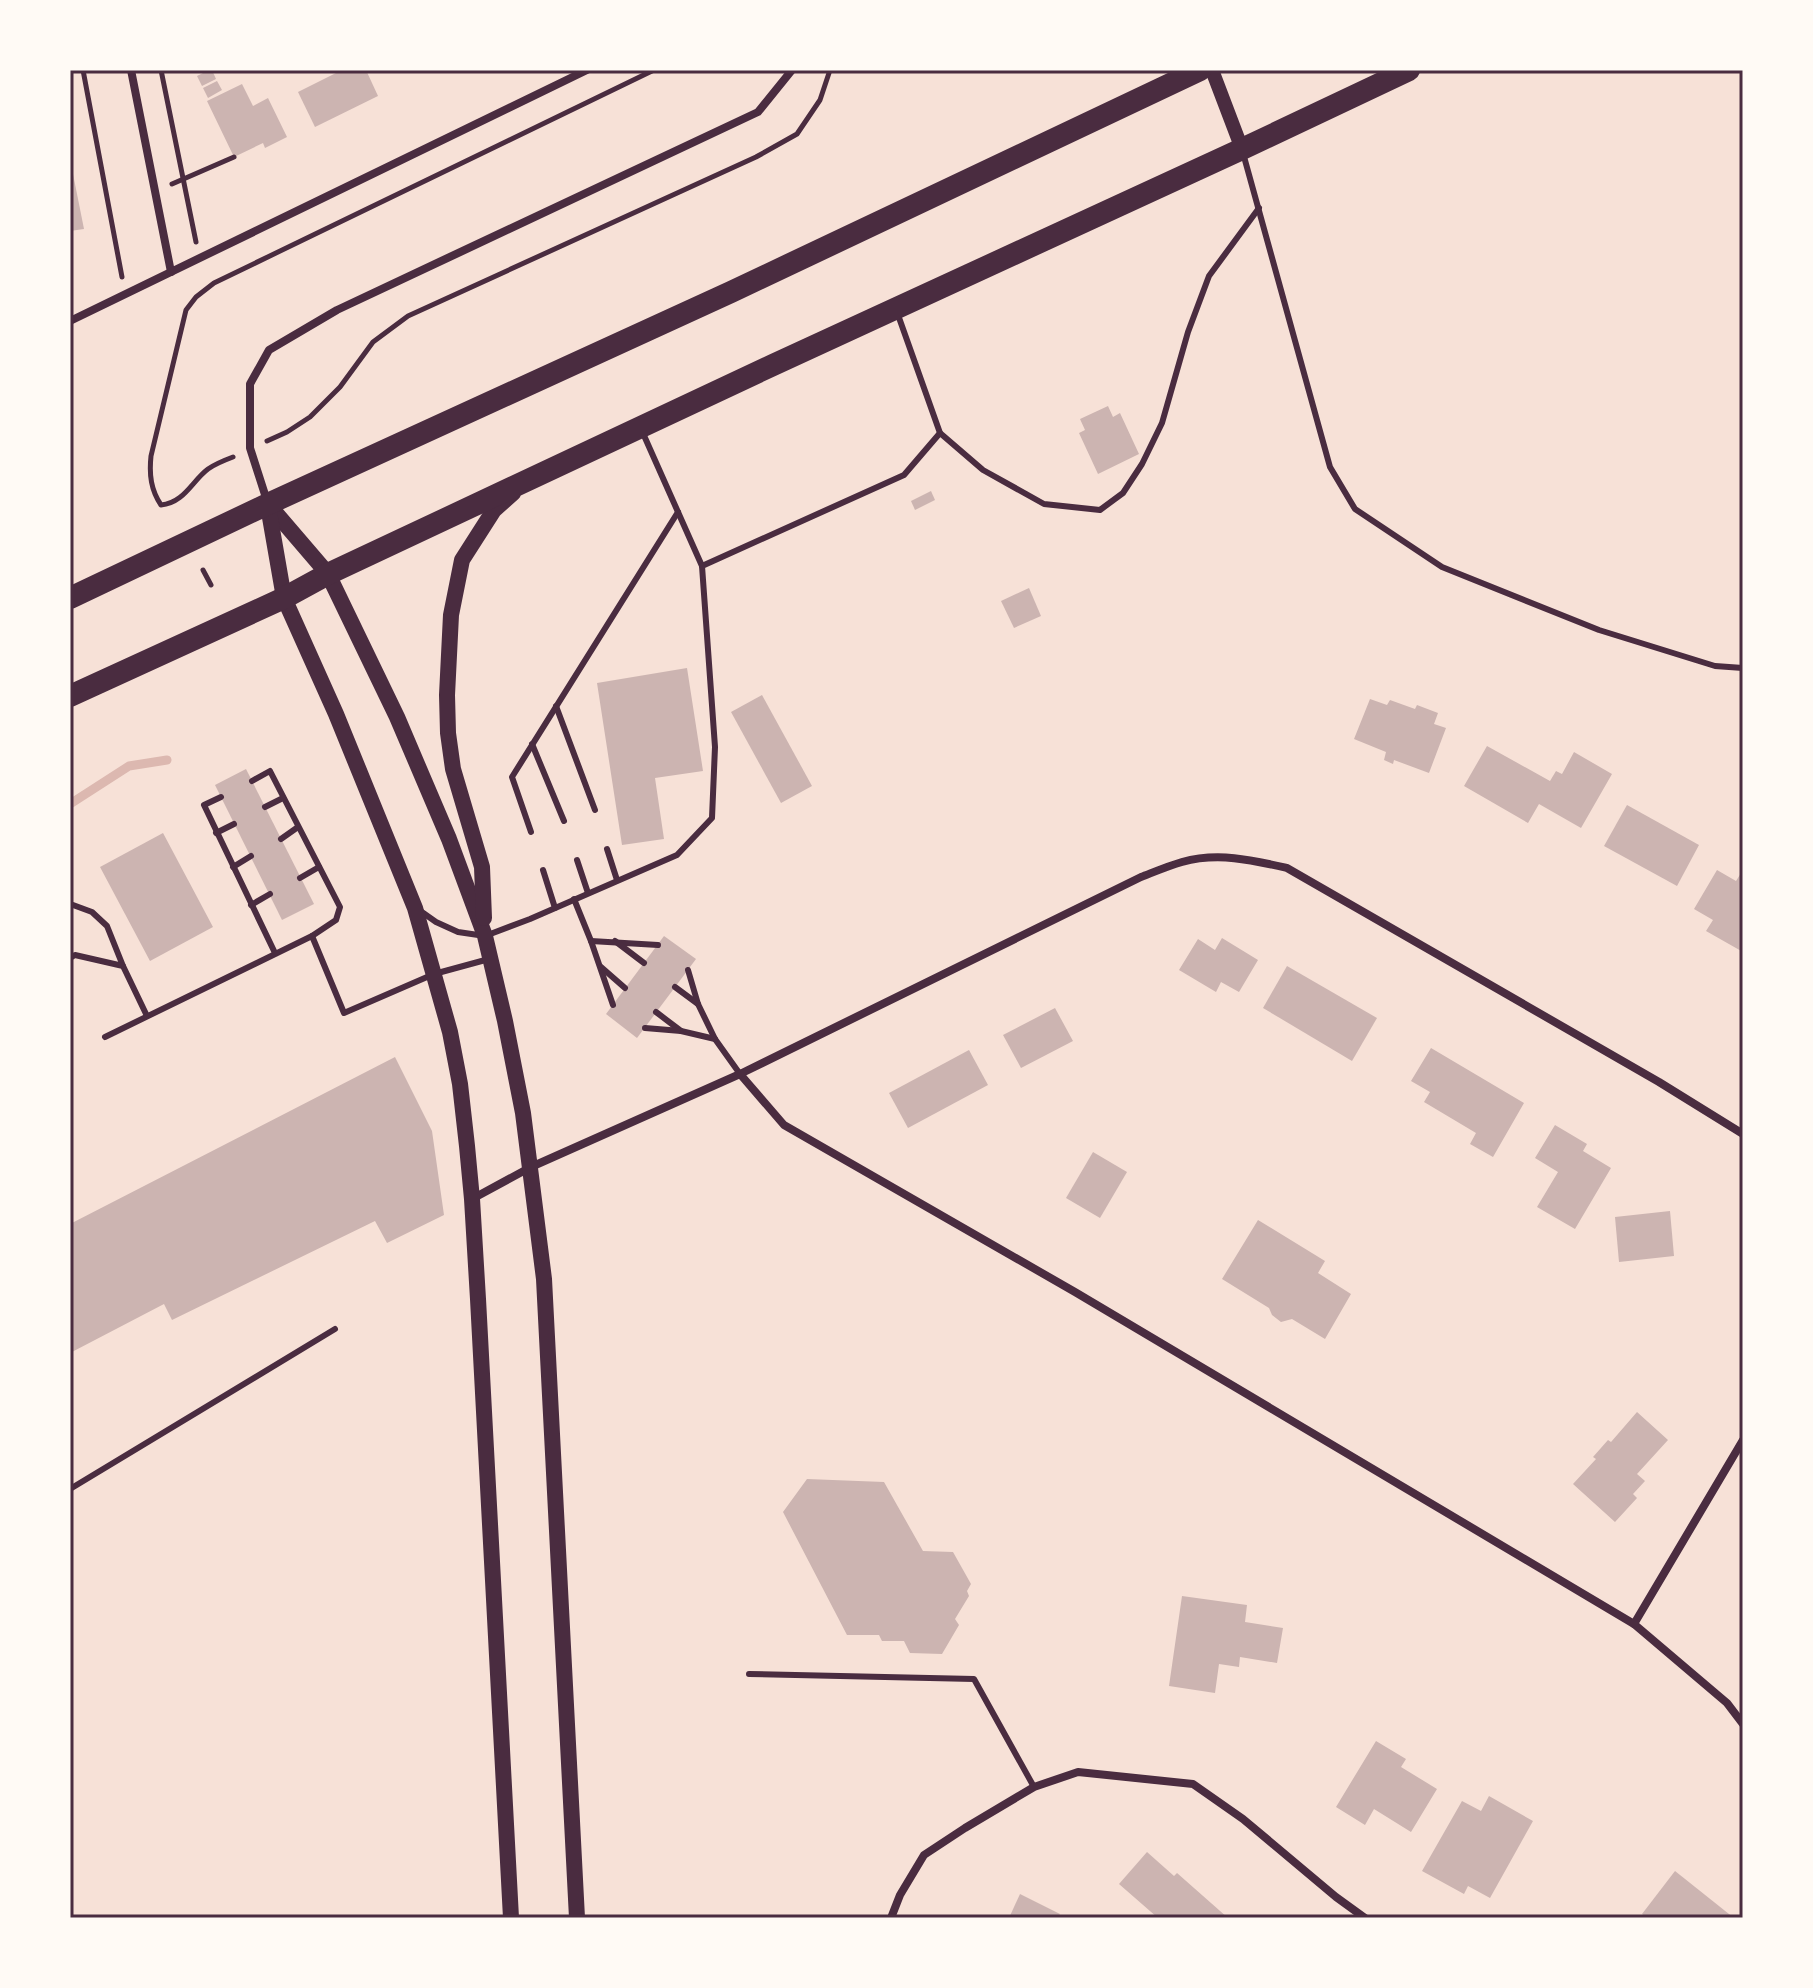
<svg xmlns="http://www.w3.org/2000/svg" width="1813" height="1988" font-family="Figtree,sans-serif">
<style>
.lines{fill:none;stroke-linecap:round;stroke-linejoin:round}
.stream{stroke:#dcb8b0;stroke-width:9}
.building{fill:#ccb4b1}
.path{stroke:#4a2c40;stroke-width:5}
.service{stroke:#4a2c40;stroke-width:6}
.minor{stroke:#4a2c40;stroke-width:8}
.tertiary{stroke:#4a2c40;stroke-width:14}
.secondary{stroke:#4a2c40;stroke-width:16}
.trunk{stroke:#4a2c40;stroke-width:22}
.neatline{fill:none;stroke:#4a2c40;stroke-width:3}
</style>
<rect width="100%" height="100%" fill="#f7e1d7"/>
<g class="lines">
<path class="stream" d="M 70,804 L 129,766 L 167,760"/>
</g>
<g class="building">
<path d="M 209,70 L 212,70 L 216,79 L 202,86 L 197,76 Z"/>
<path d="M 342,70 L 366,70 L 378,96 L 315,127 L 298,92 Z"/>
<path d="M 217,81 L 222,90 L 208,98 L 203,88 Z"/>
<path d="M 242,84 L 253,106 L 268,98 L 287,137 L 265,148 L 263,143 L 234,157 L 207,101 Z"/>
<path d="M 73,174 L 84,229 L 70,231 L 70,175 Z"/>
<path d="M 1108,406 L 1113,417 L 1120,413 L 1139,454 L 1098,474 L 1079,433 L 1085,430 L 1080,419 Z"/>
<path d="M 931,491 L 935,500 L 915,510 L 911,501 Z"/>
<path d="M 1029,588 L 1041,616 L 1014,628 L 1001,601 Z"/>
<path d="M 687,668 L 703,771 L 655,778 L 664,839 L 622,845 L 597,683 Z"/>
<path d="M 762,695 L 812,786 L 781,803 L 731,712 Z"/>
<path d="M 1370,699 L 1387,705 L 1390,700 L 1415,709 L 1417,705 L 1438,713 L 1434,724 L 1446,728 L 1429,773 L 1394,760 L 1393,764 L 1384,760 L 1386,752 L 1354,739 Z"/>
<path d="M 1487,746 L 1550,781 L 1556,771 L 1562,774 L 1574,752 L 1612,774 L 1581,828 L 1539,804 L 1528,823 L 1464,786 Z"/>
<path d="M 246,769 L 314,904 L 282,920 L 215,785 Z"/>
<path d="M 1627,805 L 1699,845 L 1677,886 L 1604,846 Z"/>
<path d="M 163,833 L 213,927 L 150,961 L 100,867 Z"/>
<path d="M 1717,870 L 1736,881 L 1743,870 L 1743,952 L 1706,931 L 1713,920 L 1694,909 Z"/>
<path d="M 664,936 L 696,959 L 637,1038 L 606,1014 Z"/>
<path d="M 1222,938 L 1258,960 L 1239,992 L 1221,982 L 1216,992 L 1179,970 L 1198,939 L 1215,950 Z"/>
<path d="M 1287,966 L 1377,1018 L 1352,1061 L 1263,1008 Z"/>
<path d="M 1055,1008 L 1073,1041 L 1021,1068 L 1003,1035 Z"/>
<path d="M 1431,1048 L 1524,1103 L 1493,1157 L 1470,1144 L 1476,1133 L 1424,1102 L 1430,1092 L 1411,1081 Z"/>
<path d="M 969,1050 L 988,1085 L 908,1128 L 889,1093 Z"/>
<path d="M 395,1057 L 432,1131 L 444,1215 L 387,1243 L 375,1221 L 172,1320 L 164,1304 L 70,1353 L 70,1224 Z"/>
<path d="M 1555,1125 L 1587,1144 L 1583,1151 L 1611,1168 L 1575,1229 L 1537,1207 L 1558,1172 L 1535,1158 Z"/>
<path d="M 1093,1152 L 1127,1172 L 1100,1218 L 1066,1198 Z"/>
<path d="M 1670,1211 L 1674,1256 L 1619,1262 L 1615,1217 Z"/>
<path d="M 1258,1220 L 1325,1261 L 1318,1273 L 1351,1294 L 1325,1339 L 1292,1319 L 1281,1322 L 1272,1315 L 1269,1308 L 1222,1279 Z"/>
<path d="M 1637,1412 L 1668,1440 L 1637,1474 L 1645,1481 L 1633,1494 L 1637,1498 L 1615,1522 L 1573,1484 L 1596,1459 L 1593,1457 L 1608,1440 L 1611,1442 Z"/>
<path d="M 807,1479 L 884,1482 L 923,1551 L 953,1552 L 971,1584 L 967,1591 L 969,1596 L 955,1619 L 959,1625 L 942,1654 L 910,1653 L 904,1641 L 882,1641 L 879,1635 L 847,1635 L 783,1512 Z"/>
<path d="M 1182,1596 L 1247,1605 L 1245,1622 L 1283,1628 L 1277,1663 L 1240,1657 L 1239,1667 L 1219,1664 L 1215,1693 L 1169,1686 Z"/>
<path d="M 1376,1741 L 1406,1759 L 1401,1767 L 1437,1789 L 1411,1832 L 1374,1809 L 1365,1825 L 1336,1807 Z"/>
<path d="M 1489,1796 L 1533,1821 L 1490,1898 L 1468,1886 L 1464,1894 L 1422,1871 L 1462,1801 L 1481,1811 Z"/>
<path d="M 1147,1852 L 1174,1876 L 1177,1873 L 1228,1918 L 1158,1918 L 1119,1884 Z"/>
<path d="M 1675,1871 L 1734,1918 L 1647,1918 L 1642,1914 Z"/>
<path d="M 1020,1894 L 1060,1914 L 1057,1918 L 1009,1918 Z"/>
</g>
<g class="lines">
<g class="path">
<path d="M 83,70 L 122,277"/>
<path d="M 161,70 L 196,242"/>
<path d="M 172,184 L 234,157"/>
<path d="M 267,441 L 287,432 L 310,417 L 340,387 L 373,342 L 408,316 L 756,157 L 797,134 L 820,100 L 830,70"/>
<path d="M 233,457 C 225,460 215,464 208,469 C 192,481 184,503 161,505 C 151,490 149,475 151,456 L 186,310 L 196,297 L 214,283 L 654,70"/>
<path d="M 203,570 L 211,585"/>
</g>
<g class="service">
<path d="M 1243,153 L 1330,467 L 1355,509 L 1442,567 L 1599,630 L 1715,666 L 1743,668"/>
<path d="M 897,312 L 940,433 L 983,470 L 1044,504 L 1100,510 L 1123,493 L 1142,464 L 1162,423 L 1188,332 L 1209,276 L 1259,208"/>
<path d="M 642,431 L 702,566 L 904,475 L 940,433"/>
<path d="M 556,706 L 595,810"/>
<path d="M 532,744 L 564,821"/>
<path d="M 252,781 L 270,771 L 340,907 L 336,920 L 312,936"/>
<path d="M 221,797 L 204,805 L 275,953"/>
<path d="M 265,807 L 283,798"/>
<path d="M 531,832 L 512,777 L 678,512"/>
<path d="M 216,833 L 234,824"/>
<path d="M 281,839 L 298,827"/>
<path d="M 607,849 L 617,880"/>
<path d="M 577,860 L 588,893"/>
<path d="M 233,867 L 251,856"/>
<path d="M 543,870 L 555,908"/>
<path d="M 300,878 L 319,867"/>
<path d="M 574,899 L 591,941 L 613,1005"/>
<path d="M 251,905 L 270,894"/>
<path d="M 70,906 L 73,905 L 92,912 L 107,926 L 123,966"/>
<path d="M 419,910 L 436,922 L 458,932 L 485,936 L 530,919 L 677,855 L 712,818 L 715,747 L 702,566"/>
<path d="M 591,941 L 658,945"/>
<path d="M 615,941 L 644,963"/>
<path d="M 70,958 L 75,955 L 123,966 L 147,1016"/>
<path d="M 601,967 L 625,988"/>
<path d="M 688,970 L 698,1004 L 715,1039 L 740,1074"/>
<path d="M 675,987 L 698,1004"/>
<path d="M 656,1012 L 681,1031 L 715,1039"/>
<path d="M 645,1028 L 681,1031"/>
<path d="M 105,1037 L 312,936 L 344,1013 L 434,974 L 489,959"/>
<path d="M 70,1489 L 335,1329"/>
<path d="M 749,1674 L 974,1679 L 1034,1787"/>
</g>
<g class="minor">
<path d="M 131,70 L 171,272"/>
<path d="M 70,321 L 587,70"/>
<path d="M 268,504 L 250,448 L 250,384 L 269,350 L 337,310 L 758,112 L 792,70"/>
<path d="M 740,1074 L 784,1125 L 1075,1292 L 1634,1624 L 1727,1703 L 1743,1724"/>
<path d="M 472,1199 L 531,1167 L 740,1074 L 1141,877 C 1154,872 1168,866 1182,862 C 1218,852 1252,860 1287,868 L 1659,1082 L 1743,1134"/>
<path d="M 1634,1624 L 1743,1440"/>
<path d="M 891,1918 L 900,1895 L 924,1855 L 965,1828 L 1034,1787 L 1078,1772 L 1193,1784 L 1243,1819 L 1336,1897 L 1365,1918"/>
</g>
<path class="tertiary" d="M 1212,70 L 1242,149"/>
<g class="secondary">
<path d="M 268,504 L 328,574 L 397,717 L 449,839 L 485,936 L 505,1021 L 523,1113 L 544,1279 L 577,1918"/>
<path d="M 268,506 L 284,598 L 336,714 L 415,908 L 450,1032 L 460,1084 L 467,1146 L 472,1199 L 478,1299 L 511,1918"/>
<path d="M 484,918 L 482,867 L 453,769 L 448,733 L 447,695 L 451,615 L 462,560 L 494,510 L 513,493"/>
</g>
<g class="trunk">
<path d="M 70,598 L 268,504 L 731,292 L 1200,70"/>
<path d="M 70,696 L 284,598 L 328,574 L 773,365 L 1242,149 L 1409,70"/>
</g>
</g>
<rect width="1813" height="1988" fill="none" stroke="#fffaf5" stroke-width="144"/>
<rect x="72" y="72" width="1669" height="1844" class="neatline"/>
</svg>
